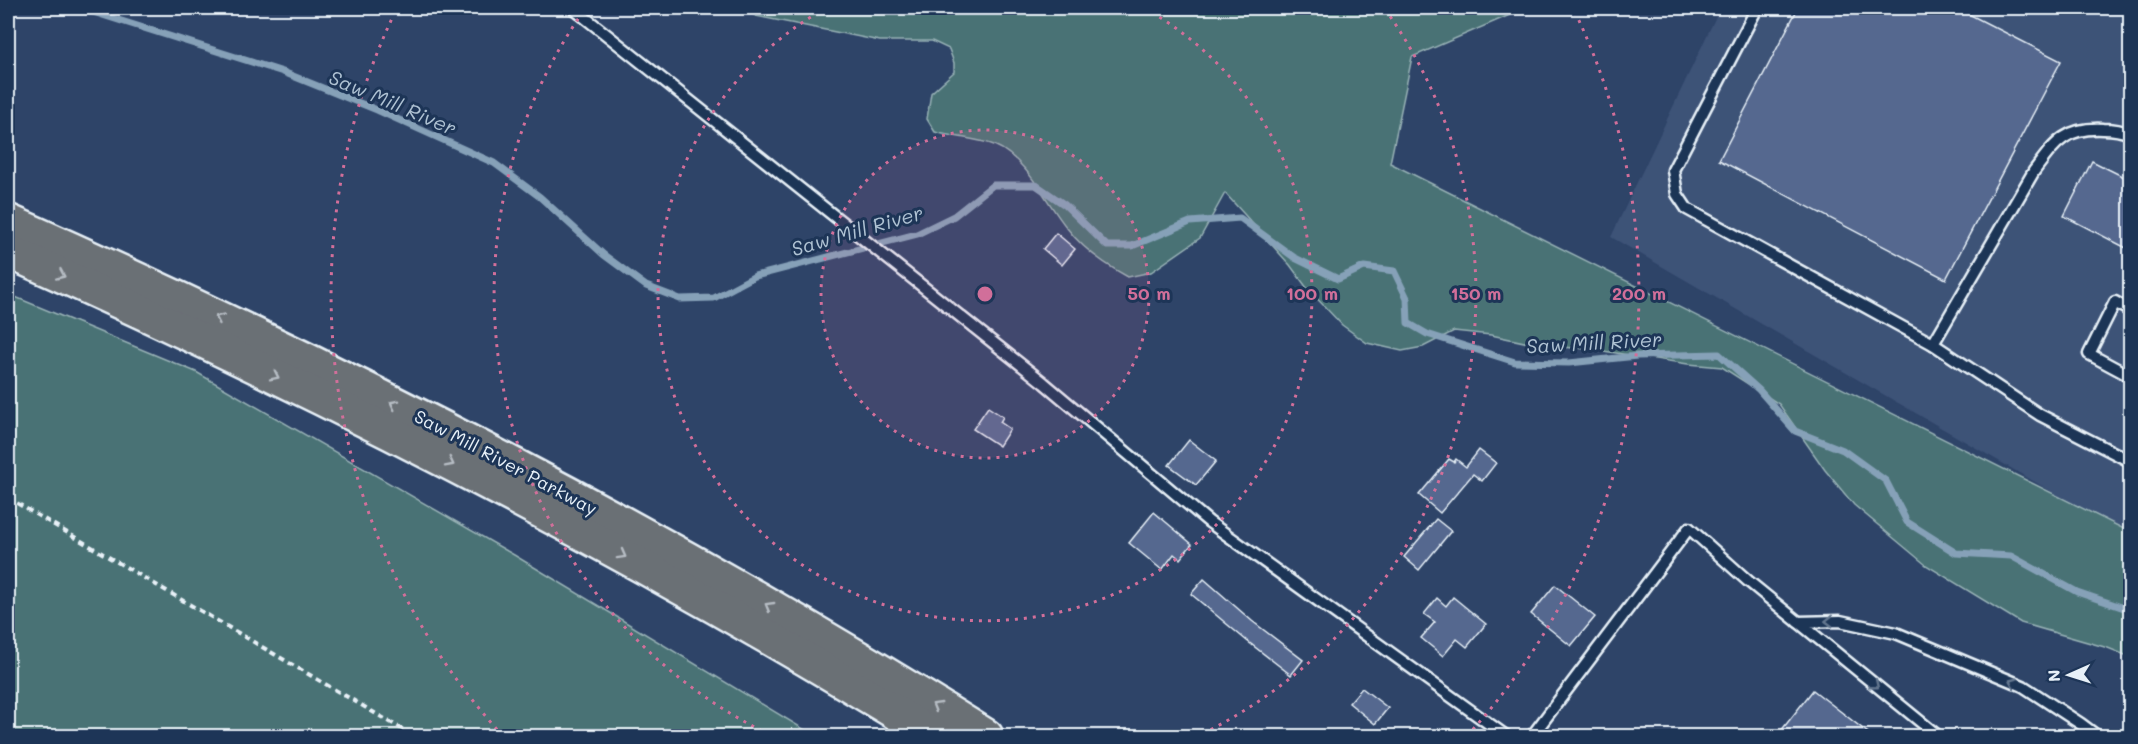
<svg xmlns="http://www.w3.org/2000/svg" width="2138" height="744" font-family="Mali,sans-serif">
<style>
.built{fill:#3d5277}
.green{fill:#497275;stroke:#98b2b6;stroke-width:1.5}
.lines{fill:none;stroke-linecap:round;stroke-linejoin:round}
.stream{stroke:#86a1b8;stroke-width:7}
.building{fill:#55688f;stroke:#e8f1f8;stroke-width:1.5}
.service-casing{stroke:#e8f1f8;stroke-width:15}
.trunk-casing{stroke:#e8f1f8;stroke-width:38}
.path{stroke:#e8f1f8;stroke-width:4;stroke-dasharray:6 4.5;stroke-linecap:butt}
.service{stroke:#1d3557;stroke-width:10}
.trunk{stroke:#6b6f75;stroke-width:33}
.oneway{stroke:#b6bdc4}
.oneway2{stroke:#64778f}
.ring{fill:none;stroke:#d16f9a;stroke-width:3;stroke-dasharray:3 6}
.labels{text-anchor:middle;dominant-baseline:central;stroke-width:6;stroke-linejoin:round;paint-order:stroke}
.street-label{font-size:18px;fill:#e8f1f8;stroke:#1d3557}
.water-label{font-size:20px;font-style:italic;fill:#afc2d3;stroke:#1d3557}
.centre{fill:#d16f9a;stroke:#1d3557;stroke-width:3}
.ring-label{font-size:18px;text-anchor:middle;font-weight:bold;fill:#d16f9a;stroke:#1d3557;stroke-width:6;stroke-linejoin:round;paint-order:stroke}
</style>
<rect width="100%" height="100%" fill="#2e4468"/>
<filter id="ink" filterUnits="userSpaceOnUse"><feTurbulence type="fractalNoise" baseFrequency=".0167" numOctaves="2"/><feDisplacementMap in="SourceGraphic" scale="12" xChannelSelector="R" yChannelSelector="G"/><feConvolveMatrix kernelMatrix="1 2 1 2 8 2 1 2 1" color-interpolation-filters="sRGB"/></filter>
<g filter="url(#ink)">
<path class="built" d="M 1720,8 L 2130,8 L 2130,537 L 1611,237 Z"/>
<g class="green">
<path d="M 740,8 L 1526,8 L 1412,57 L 1390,163 L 2130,532 L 2130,657 L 2108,648 L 2021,623 L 1926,565 L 1854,505 L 1825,470 L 1779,404 L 1722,367 L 1688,364 L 1590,349 L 1543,346 L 1491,335 L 1454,331 L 1423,347 L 1402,351 L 1367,343 L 1342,325 L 1307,288 L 1290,265 L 1225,193 L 1200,238 L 1151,272 L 1128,277 C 1106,265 1082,248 1067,228 C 1046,202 1026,158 994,145 C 978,139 953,137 935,132 L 927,119 L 931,93 L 954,72 L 954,63 L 949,49 L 932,41 L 880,41 L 756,16 Z"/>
<path d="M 8,294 L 196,372 L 514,555 L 815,736 L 8,736 Z"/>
</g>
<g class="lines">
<path class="stream" d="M 84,8 L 93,12 L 283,72 L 377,110 L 494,163 L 540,197 L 604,255 L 646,286 L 680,299 L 714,298 L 755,276 L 917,234 L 954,216 L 993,185 L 1036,185 L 1065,205 L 1107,246 L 1132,246 L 1190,222 L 1240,218 L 1295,258 L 1338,279 L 1364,267 L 1394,271 L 1407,298 L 1408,323 L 1427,334 L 1515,362 L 1569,363 L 1637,356 L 1719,354 L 1759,390 L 1795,431 L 1843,450 L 1886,481 L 1907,522 L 1956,553 L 2011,556 L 2077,592 L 2130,610"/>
</g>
<g class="building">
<path d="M 1798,8 L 1957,8 L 2061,61 L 1946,279 L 1719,160 Z"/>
<path d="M 2092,161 L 2130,180 L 2130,250 L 2064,216 Z"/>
<path d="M 1056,233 L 1075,249 L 1062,265 L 1043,249 Z"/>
<path d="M 988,407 L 1003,417 L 1000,422 L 1010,429 L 999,446 L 973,429 Z"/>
<path d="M 1189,440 L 1216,461 L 1196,485 L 1169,465 Z"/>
<path d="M 1479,450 L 1496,463 L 1482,481 L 1473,474 L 1440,513 L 1419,495 L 1449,459 L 1454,462 L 1456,459 L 1466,467 Z"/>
<path d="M 1154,512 L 1192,544 L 1180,559 L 1174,554 L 1162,570 L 1129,543 Z"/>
<path d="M 1436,519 L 1451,531 L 1419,570 L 1404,557 Z"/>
<path d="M 1204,579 L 1252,621 L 1303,660 L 1291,675 L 1247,641 L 1191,594 Z"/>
<path d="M 1555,585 L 1595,617 L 1571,646 L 1531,614 Z"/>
<path d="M 1453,597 L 1486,624 L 1467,647 L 1457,639 L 1443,656 L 1421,638 L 1435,622 L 1424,614 L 1437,598 L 1446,606 Z"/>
<path d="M 1362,688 L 1388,708 L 1375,724 L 1349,703 Z"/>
<path d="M 1813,690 L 1872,736 L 1777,736 Z"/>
</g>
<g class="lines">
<defs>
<g id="service">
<path d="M 573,8 L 1044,383 L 1209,522 L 1506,736"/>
<path d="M 1757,8 L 1673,170 L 1677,194 L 1687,209 L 1933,344 L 2040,415 L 2130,461"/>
<path d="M 2130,311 L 2115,302 L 2089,354 L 2130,376"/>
<path d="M 1933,344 L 2034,171 C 2055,143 2065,127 2103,129 C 2113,129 2121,130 2130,134"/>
<path d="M 1798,622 L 1840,621 L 1896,633 L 2023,686 L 2081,724 L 2097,736"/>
<path d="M 1532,736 L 1689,528 L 1748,581 L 1938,736"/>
</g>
<g id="trunk">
<path d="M 8,221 C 344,370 674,540 986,736"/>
<path d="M 8,251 C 326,393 637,553 934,736"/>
</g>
</defs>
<use href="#service" class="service-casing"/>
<use href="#trunk" class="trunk-casing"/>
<path class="path" d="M 8,498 L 414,736"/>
<use href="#service" class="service"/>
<use href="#trunk" class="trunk"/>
</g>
<defs><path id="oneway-chevron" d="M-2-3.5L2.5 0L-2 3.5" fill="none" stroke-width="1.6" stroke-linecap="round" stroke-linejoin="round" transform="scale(1.5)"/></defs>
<g class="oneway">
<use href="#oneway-chevron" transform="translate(61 275) rotate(24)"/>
<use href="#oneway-chevron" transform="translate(219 318) rotate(-155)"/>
<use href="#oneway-chevron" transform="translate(275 376) rotate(26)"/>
<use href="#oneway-chevron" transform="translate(394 404) rotate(-153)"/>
<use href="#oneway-chevron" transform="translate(450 463) rotate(27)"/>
<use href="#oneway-chevron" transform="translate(622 555) rotate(29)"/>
<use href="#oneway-chevron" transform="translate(769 606) rotate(-150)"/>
<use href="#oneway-chevron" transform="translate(936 706) rotate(-149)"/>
</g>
<g class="oneway2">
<use href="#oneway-chevron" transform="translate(1829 621) rotate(179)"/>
<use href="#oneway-chevron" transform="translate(2013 682) rotate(-157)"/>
<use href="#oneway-chevron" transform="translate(1875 685) rotate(39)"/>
</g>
</g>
<circle cx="985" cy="294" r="164" fill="#d16f9a" fill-opacity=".12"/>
<g class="ring">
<circle cx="985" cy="294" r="164"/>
<path d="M1144 8A327 327 0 1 1 826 8"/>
<path d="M770 735A491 491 0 0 1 585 9M1385 9A491 491 0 0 1 1200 735"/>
<path d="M503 736A654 654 0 0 1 395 12M1575 12A654 654 0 0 1 1467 736"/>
</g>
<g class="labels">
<g class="street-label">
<text transform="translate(506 462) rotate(28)">Saw Mill River Parkway</text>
</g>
<g class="water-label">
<text transform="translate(393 102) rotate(23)">Saw Mill River</text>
<text transform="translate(857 230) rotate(-16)">Saw Mill River</text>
<text transform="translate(1594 342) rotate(-3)">Saw Mill River</text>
</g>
</g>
<circle cx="985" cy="294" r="9" class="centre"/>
<g class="ring-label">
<text x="1149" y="300">50 m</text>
<text x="1312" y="300">100 m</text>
<text x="1476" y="300">150 m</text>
<text x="1639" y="300">200 m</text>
</g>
<rect width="2138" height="744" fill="none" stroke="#1d3557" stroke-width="30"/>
<rect x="15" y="15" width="2108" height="714" fill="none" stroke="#e8f1f8" stroke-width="2" filter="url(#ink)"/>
<g transform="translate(2069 675) rotate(267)" stroke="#1d3557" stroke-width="4.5" paint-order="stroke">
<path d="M0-4.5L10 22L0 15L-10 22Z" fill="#e8f1f8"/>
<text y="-9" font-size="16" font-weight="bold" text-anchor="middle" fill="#e8f1f8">N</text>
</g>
</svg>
